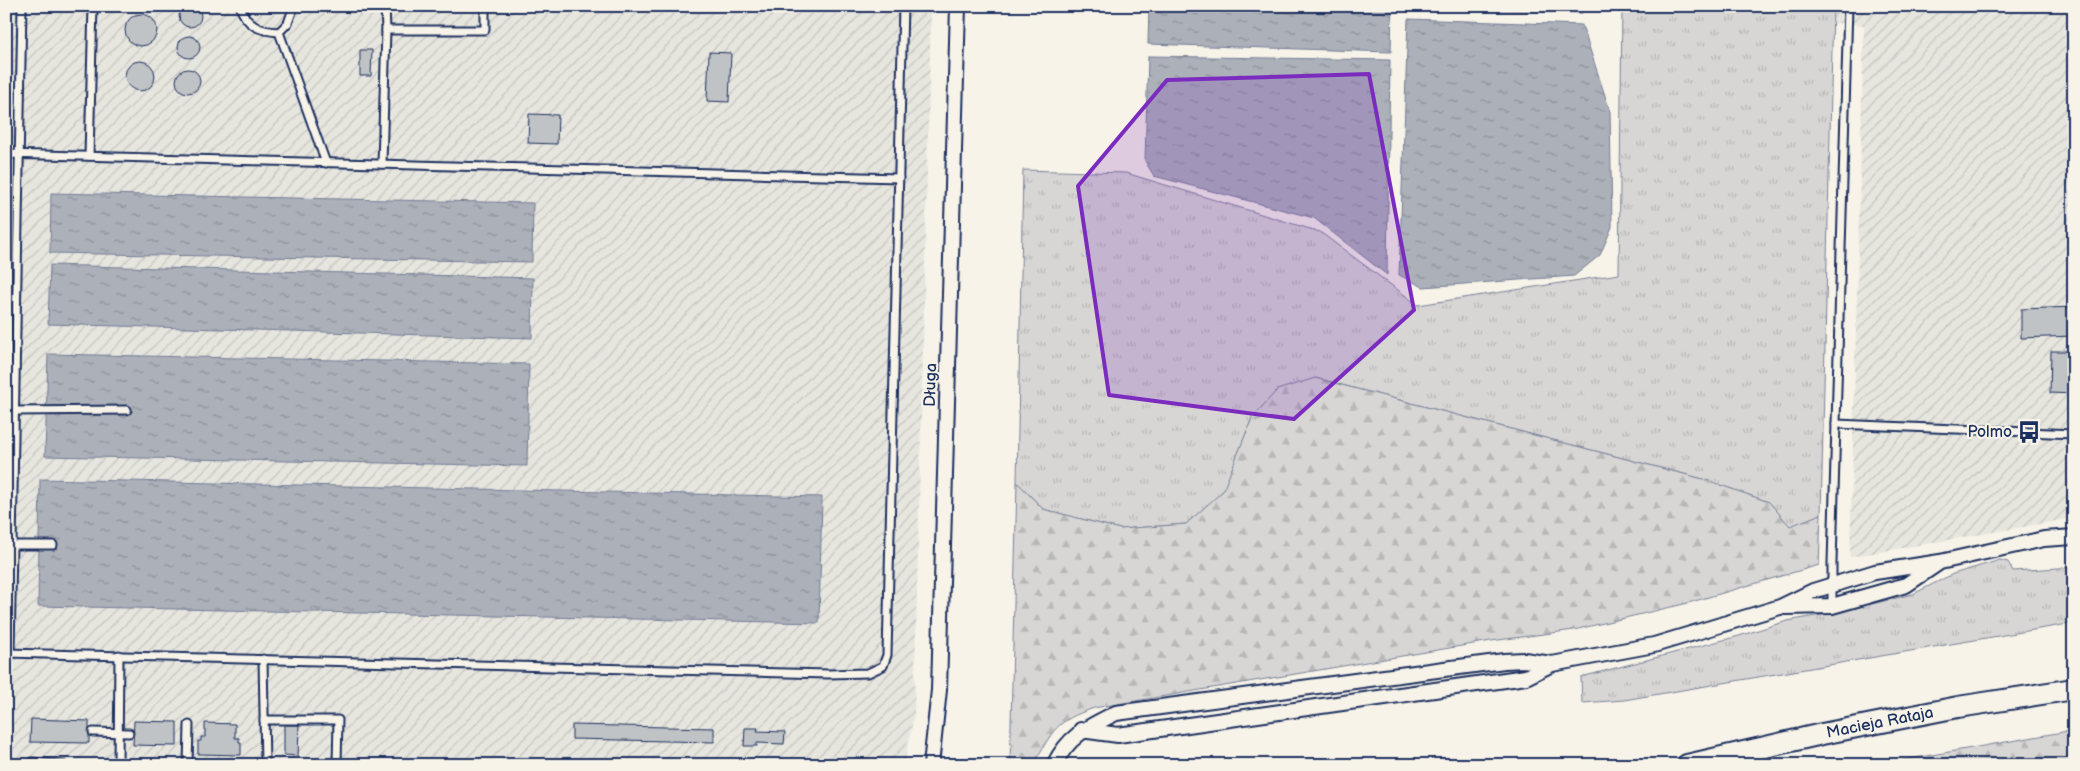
<svg xmlns="http://www.w3.org/2000/svg" width="2080" height="771" font-family="'Balsamiq Sans',sans-serif">
<style>
.industrial{fill:url(#industrial-furrows)}
.grass{fill:url(#grass-tufts);stroke:#798299}
.forest{fill:url(#forest-firs);stroke:#798299}
.water{fill:url(#water-ripples);stroke:#727c95}
.building{fill:#c0c3c5;stroke:#1b2f5e}
.lines{fill:none;stroke-linecap:round;stroke-linejoin:round}
.lane-casing{stroke:#1b2f5e;stroke-width:11}
.street-casing{stroke:#1b2f5e;stroke-width:18}
.secondary-casing{stroke:#1b2f5e;stroke-width:24}
.lane{stroke:#f7f3e8;stroke-width:7}
.street{stroke:#f7f3e8;stroke-width:14}
.secondary{stroke:#f7f3e8;stroke-width:20}
.marked{fill:#7b2cbf;fill-opacity:0.2;stroke:#7b2cbf;stroke-width:4;stroke-linejoin:round}
.labels{text-anchor:middle;dominant-baseline:central;stroke-width:4.5;stroke-linejoin:round;paint-order:stroke}
.street-label{font-size:16px;fill:#1b2f5e;stroke:#f7f3e8}
.poi-label{font-size:16px;fill:#1b2f5e;stroke:#f7f3e8;text-anchor:end}
</style>
<defs>
<pattern id="industrial-furrows" width="10" height="10" patternUnits="userSpaceOnUse" patternTransform="scale(1.25)"><rect width="10" height="10" fill="#e6e5de"/><path d="M-1 1l2-2M0 10L10 0M9 11l2-2" fill="none" stroke="#c5c5c1"/></pattern>
<pattern id="grass-tufts" width="24" height="20" patternUnits="userSpaceOnUse" patternTransform="scale(1.25)"><rect width="24" height="20" fill="#d7d6d4"/><path d="M3 7l-1-3M5 7V3M7 7l1-3M15 17l-1-3M17 17v-4M19 17l1-3" fill="none" stroke="#b8b8b8"/></pattern>
<pattern id="forest-firs" width="22" height="20" patternUnits="userSpaceOnUse" patternTransform="scale(1.25)"><rect width="22" height="20" fill="#d7d6d4"/><path d="M5 1l3.5 6h-7zM16 11l3.5 6h-7z" fill="#b8b8b8"/></pattern>
<pattern id="water-ripples" width="26" height="14" patternUnits="userSpaceOnUse" patternTransform="scale(1.25)"><rect width="26" height="14" fill="#acb0b9"/><path d="M2 4q2-2 4 0t4 0M15 11q2-2 4 0t4 0" fill="none" stroke="#8b909a"/></pattern>
</defs>
<rect width="100%" height="100%" fill="#f7f3e8"/>
<filter id="ink" filterUnits="userSpaceOnUse"><feTurbulence type="fractalNoise" baseFrequency=".02" numOctaves="2"/><feDisplacementMap in="SourceGraphic" scale="10" xChannelSelector="R" yChannelSelector="G"/><feConvolveMatrix kernelMatrix="1 2 1 2 8 2 1 2 1" color-interpolation-filters="sRGB"/></filter>
<g filter="url(#ink)">
<g class="industrial">
<path d="M 6,6 L 931,6 L 914,715 L 904,765 L 6,765 Z"/>
<path d="M 1834,6 L 2074,6 L 2074,518 L 1850,557 L 1864,25 L 1833,23 Z"/>
</g>
<g class="grass">
<path d="M 1622,6 L 1833,6 L 1821,514 L 1790,527 L 1769,502 L 1703,479 L 1315,378 L 1252,418 L 1223,492 L 1186,524 L 1120,529 L 1043,509 L 1017,482 L 1023,170 L 1126,173 L 1320,232 L 1418,305 L 1619,274 Z"/>
<path d="M 2000,560 L 2008,562 L 2013,571 L 2074,567 L 2074,623 L 1624,700 L 1582,703 L 1581,677 L 1739,636 L 1787,621 L 1839,612 L 1913,594 L 1953,574 Z"/>
</g>
<g class="forest">
<path d="M 1315,378 L 1703,479 L 1769,502 L 1790,526 L 1821,514 L 1819,565 L 1688,603 L 1574,630 L 1491,641 L 1094,708 C 1054,722 1054,729 1033,765 L 1010,765 L 1017,482 L 1043,509 L 1120,529 L 1186,524 L 1223,491 L 1252,418 L 1277,390 Z"/>
<path d="M 2074,730 L 2074,765 L 1875,765 Z"/>
</g>
<g class="water">
<path d="M 1149,6 L 1392,6 L 1391,52 L 1148,44 Z"/>
<path d="M 1409,6 L 1583,6 L 1582,13 L 1409,8 Z"/>
<path d="M 1408,19 L 1582,25 L 1610,111 L 1612,227 L 1600,255 L 1574,276 L 1423,287 L 1399,275 Z"/>
<path d="M 1148,56 L 1390,60 L 1387,275 L 1314,218 L 1154,176 L 1145,161 Z"/>
<path d="M 51,193 L 533,203 L 532,262 L 50,253 Z"/>
<path d="M 50,265 L 533,278 L 532,338 L 48,324 Z"/>
<path d="M 48,354 L 529,364 L 527,466 L 45,456 Z"/>
<path d="M 40,479 L 822,497 L 819,623 L 38,606 Z"/>
</g>
<g class="building">
<circle cx="190" cy="16" r="11"/>
<rect x="394" y="6" width="16" height="6"/>
<circle cx="141" cy="30" r="16"/>
<circle cx="189" cy="47" r="11"/>
<path d="M 360,50 L 372,50 L 371,76 L 360,76 Z"/>
<path d="M 709,52 L 731,53 L 729,102 L 707,101 Z"/>
<circle cx="140" cy="76" r="15"/>
<circle cx="188" cy="81" r="12"/>
<path d="M 529,114 L 558,115 L 557,144 L 528,143 Z"/>
<path d="M 2074,307 L 2074,336 L 2021,338 L 2021,309 Z"/>
<path d="M 2051,351 L 2074,351 L 2074,394 L 2050,393 Z"/>
<path d="M 31,719 L 89,721 L 89,743 L 30,742 Z"/>
<path d="M 134,721 L 177,722 L 177,746 L 133,745 Z"/>
<path d="M 205,723 L 235,724 L 235,738 L 239,738 L 239,742 L 241,742 L 241,755 L 198,754 L 198,741 L 201,741 L 201,737 L 205,737 Z"/>
<path d="M 284,725 L 299,725 L 298,756 L 284,755 Z"/>
<path d="M 572,725 L 714,728 L 714,742 L 572,739 Z"/>
<path d="M 745,728 L 758,728 L 757,731 L 785,732 L 784,744 L 757,743 L 757,746 L 744,746 Z"/>
</g>
<g class="lines">
<defs>
<g id="lane">
<path d="M 240,6 C 246,26 260,31 279,32 L 326,163"/>
<path d="M 385,6 L 386,30 L 485,30 L 485,6"/>
<path d="M 279,32 L 288,23 L 294,6"/>
<path d="M 6,154 L 899,178"/>
<path d="M 89,156 L 93,6"/>
<path d="M 382,164 L 386,30"/>
<path d="M 6,368 L 15,368"/>
<path d="M 14,411 L 127,410"/>
<path d="M 1836,424 L 2074,434"/>
<path d="M 11,545 L 53,545"/>
<path d="M 1832,606 L 1832,563 L 1848,6"/>
<path d="M 6,653 L 829,674 L 868,673 L 883,666 L 887,655 L 903,6"/>
<path d="M 10,653 L 22,6"/>
<path d="M 263,659 L 265,765"/>
<path d="M 264,720 L 338,720 L 337,764 L 325,765"/>
<path d="M 93,732 L 129,733"/>
<path d="M 32,762 L 63,765"/>
<path d="M 118,765 L 119,655"/>
<path d="M 188,765 L 189,725"/>
</g>
<g id="street">
<path d="M 1785,607 L 1832,606 L 1906,585 L 1937,564"/>
<path d="M 1081,730 L 1118,735 L 1526,677 L 1552,664 L 1654,645 L 1780,607 L 1813,591 L 1875,572 L 1940,562 L 2044,539 L 2074,537"/>
<path d="M 931,765 L 939,690 L 958,6"/>
<path d="M 1054,765 C 1069,735 1088,727 1116,713 L 1504,661 L 1524,660 L 1552,664"/>
</g>
<path id="secondary" d="M 1687,765 L 1822,734 L 1958,707 L 2074,689"/>
</defs>
<use href="#lane" class="lane-casing"/>
<use href="#street" class="street-casing"/>
<use href="#secondary" class="secondary-casing"/>
<use href="#lane" class="lane"/>
<use href="#street" class="street"/>
<use href="#secondary" class="secondary"/>
</g>
</g>
<path class="marked" d="M 1369,74 L 1414,310 L 1294,419 L 1109,395 L 1078,186 L 1167,80 Z"/>
<defs>
<symbol id="bus-bare" viewBox="-9 -9 18 18"><path d="M-5-6H5V4H4V6H2V4H-2V6H-4V4H-5ZM-3.5-4V0h7V-4ZM-3.5 1.2v1.5H-2V1.2ZM2 1.2v1.5H3.5V1.2Z" fill="#1b2f5e" stroke="#f7f3e8" stroke-width="2.5" paint-order="stroke"/></symbol>
</defs>
<g fill-rule="evenodd">
<use href="#bus-bare" x="2013" y="416" width="32" height="32"/>
</g>
<g class="labels">
<g class="street-label">
<text transform="translate(931 385) rotate(-88)">Długa</text>
<text transform="translate(1880 723) rotate(-11)">Macieja Rataja</text>
</g>
<g class="poi-label">
<text x="2012" y="432">Polmo</text>
</g>
</g>
<rect width="2080" height="771" fill="none" stroke="#f7f3e8" stroke-width="25"/>
<rect x="12" y="12" width="2055" height="746" fill="none" stroke="#1b2f5e" stroke-width="2" filter="url(#ink)"/>
</svg>
